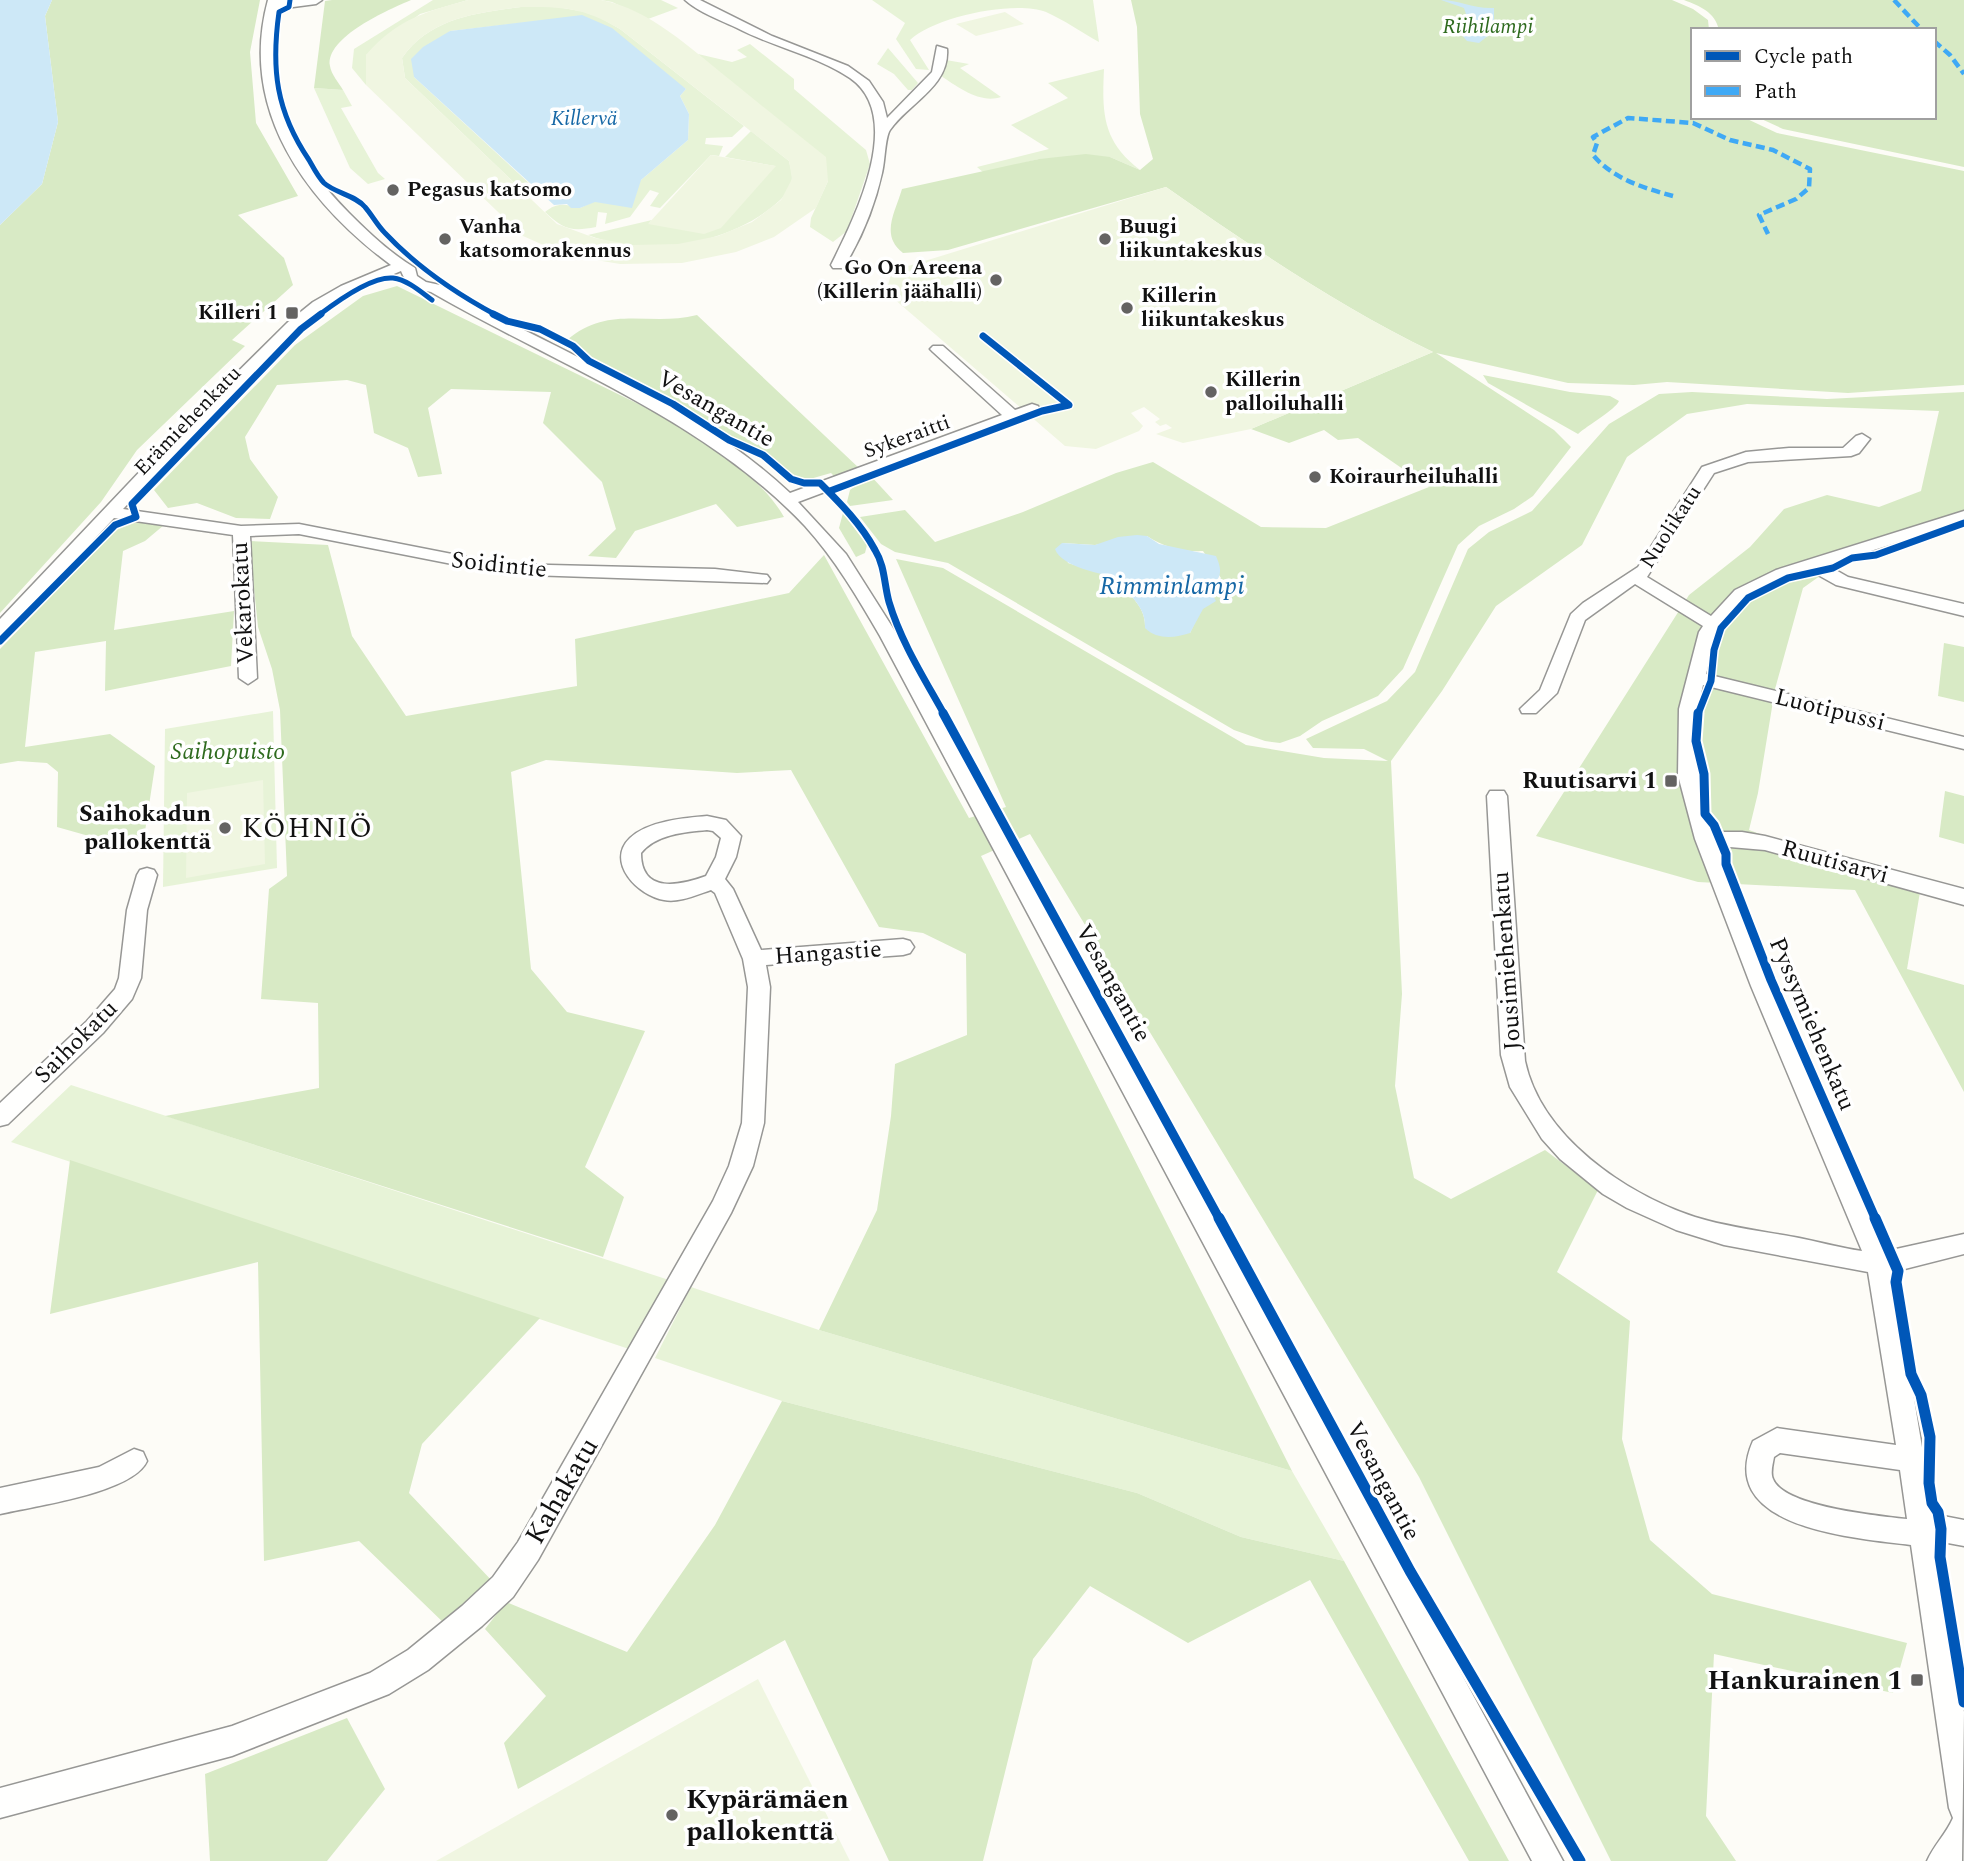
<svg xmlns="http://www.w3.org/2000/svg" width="1964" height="1861" font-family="Spectral,serif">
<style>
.green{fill:#e7f3d7}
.forest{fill:#d8eac5;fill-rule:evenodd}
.pitch{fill:#f0f6e1;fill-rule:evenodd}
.water{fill:#cde8f7}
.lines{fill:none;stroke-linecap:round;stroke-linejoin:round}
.minor-casing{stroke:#979795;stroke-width:3}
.minor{fill:#fffffe;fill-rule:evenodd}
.quiet{stroke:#3fa9f5;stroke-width:4.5;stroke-dasharray:9 4.5;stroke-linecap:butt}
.cycleway-far3-casing{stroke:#fff;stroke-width:8}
.cycleway-far2-casing{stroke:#fff;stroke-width:10}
.cycleway-far1-casing{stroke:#fff;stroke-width:13}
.cycleway-casing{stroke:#fff;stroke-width:16}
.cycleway-far3{stroke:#0057b8;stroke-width:5}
.cycleway-far2{stroke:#0057b8;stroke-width:7}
.cycleway-far1{stroke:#0057b8;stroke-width:9}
.cycleway{stroke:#0057b8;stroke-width:11}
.poi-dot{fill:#646362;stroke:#fff;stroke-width:2.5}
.labels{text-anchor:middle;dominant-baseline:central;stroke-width:7;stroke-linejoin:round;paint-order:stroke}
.far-park-label{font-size:21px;font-style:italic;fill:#2f6b1f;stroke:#fff}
.far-water-label{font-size:21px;font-style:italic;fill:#1768a6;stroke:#fff}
.far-poi-label{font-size:21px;font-weight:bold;fill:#111;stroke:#fff;text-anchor:start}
.far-street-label{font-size:21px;fill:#111;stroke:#fff}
.street-label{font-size:24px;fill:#111;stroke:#fff}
.park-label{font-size:24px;font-style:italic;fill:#2f6b1f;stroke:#fff}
.poi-label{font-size:24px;font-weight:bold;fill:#111;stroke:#fff;text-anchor:end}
.water-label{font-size:26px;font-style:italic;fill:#1768a6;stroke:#fff}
.quarter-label{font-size:28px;letter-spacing:2px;fill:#111;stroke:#fff}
.near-street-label{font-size:28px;fill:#111;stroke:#fff}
.near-poi-label{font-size:28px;font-weight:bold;fill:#111;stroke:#fff;text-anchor:end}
</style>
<rect width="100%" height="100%" fill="#fdfcf7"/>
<g class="green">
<path d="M 433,0 L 468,0 L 420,14 L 366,55 L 366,85 L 352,68 L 354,49 Z"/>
<path d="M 601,0 L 661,0 L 678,8 L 648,19 L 612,2 Z"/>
<path d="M 872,0 L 1093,0 L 1099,42 C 1081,32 1064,20 1046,12 C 1014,0 934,17 910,40 L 929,70 L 916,69 L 896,39 L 905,23 Z"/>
<path d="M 521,7 L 557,7 L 592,13 L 620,29 L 744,126 L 732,137 L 706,138 L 705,144 L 723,146 L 719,156 L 711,155 L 660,208 L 650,206 L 659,193 L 650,190 L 630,217 L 605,224 L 607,213 L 598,212 L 596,227 C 571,232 563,229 545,212 C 557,202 565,204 580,208 L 641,180 L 688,140 L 689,114 L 680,96 L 686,89 L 567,18 L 450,31 L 414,77 L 543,196 L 528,196 L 405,78 L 402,58 C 430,18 475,13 521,7 Z"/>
<path d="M 750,44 L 794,79 L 794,89 L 866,150 L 870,164 L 847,231 L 833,242 L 810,227 L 811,218 L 828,181 L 698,54 L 732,62 L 747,57 L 737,50 Z"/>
<path d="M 888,48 L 918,83 L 912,90 L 908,90 L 894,74 L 877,64 Z"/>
<path d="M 946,60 L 969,64 L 960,68 L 1001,97 C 980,104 958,87 941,76 Z"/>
<path d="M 1104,69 C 1102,113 1102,141 1140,170 L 1110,157 L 1039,159 L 984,173 L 977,167 L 1049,149 L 1011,125 L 1068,98 L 1048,83 Z"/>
<path d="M 314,88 L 343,90 L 352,106 L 341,108 L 378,173 L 385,179 L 368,184 L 350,168 Z"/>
<path d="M 751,131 L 789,161 C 790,166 792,172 792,177 C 792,191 778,203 768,210 C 720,246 645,257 588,235 L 652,220 L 649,223 L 775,166 L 725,157 Z"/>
<path d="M 273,711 L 277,868 L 163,887 L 165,729 Z"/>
<path d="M 71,1085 L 669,1280 L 629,1349 L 11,1142 Z"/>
<path d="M 691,1287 L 819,1330 L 1292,1471 L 1344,1561 L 1241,1537 L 1137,1493 L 782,1401 L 655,1358 Z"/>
</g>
<g class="forest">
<path d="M 52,0 L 260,0 L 250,52 L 256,123 L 298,196 L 238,215 L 284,258 L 293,285 L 232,340 L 245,346 L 137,450 L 101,502 L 0,613 L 0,225 L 42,184 L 58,122 L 45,16 Z"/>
<path d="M 332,0 L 411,0 C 390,9 325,37 330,66 C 331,74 339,83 343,90 L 314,88 L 325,1 Z"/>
<path d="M 1131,0 L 1672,0 L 1693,9 L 1708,20 L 1709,30 L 1693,30 L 1693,117 L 1743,117 L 1777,133 L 1964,171 L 1964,385 L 1848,393 L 1667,382 L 1634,385 L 1568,383 L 1436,353 L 1554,430 L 1571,447 L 1533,496 L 1514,509 L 1479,526 L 1458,545 L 1403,669 L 1378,696 L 1322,721 L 1300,736 L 1280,743 L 1265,741 L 1234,730 L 948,563 L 895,552 L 881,544 L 860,517 L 905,510 L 935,542 L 1023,512 L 1116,473 L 1153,462 L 1261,527 L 1326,528 L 1429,487 L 1358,438 L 1338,440 L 1324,430 L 1289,443 L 1251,429 L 1433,352 C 1338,306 1252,247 1166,187 L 948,250 L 903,253 C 880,235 895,213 902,189 L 1039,159 L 1086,154 L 1110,157 L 1140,170 L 1153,159 L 1140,114 L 1137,27 ZM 1147,536 C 1163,547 1183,552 1203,551 L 1221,578 L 1210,590 L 1190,633 L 1145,628 C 1146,605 1129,598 1120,579 L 1068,563 L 1062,543 L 1095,545 Z"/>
<path d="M 1684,0 L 1964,0 L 1964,167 L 1783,129 L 1757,117 L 1934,117 L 1934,30 L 1719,30 C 1715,12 1700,6 1684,0 Z"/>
<path d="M 397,286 L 665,417 C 705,442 761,476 784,517 L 737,527 L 716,504 L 635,531 L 616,558 L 588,556 L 616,529 L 602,482 L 543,423 L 551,392 L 451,389 L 428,408 L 442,474 L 418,477 L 408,448 L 374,433 L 366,385 L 347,380 L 277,385 L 245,437 L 250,459 L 278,497 L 270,519 L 236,518 L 197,503 L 168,508 L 154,490 L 295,345 L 363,296 Z"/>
<path d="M 697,315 L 860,469 L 836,478 L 831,473 L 810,479 L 797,477 L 756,447 L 731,437 L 679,403 L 590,359 L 579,346 L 567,340 C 609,304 649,327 697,315 Z"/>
<path d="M 1483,375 L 1570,392 L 1610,396 L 1619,401 C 1615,410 1588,425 1578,434 L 1488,383 Z"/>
<path d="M 1692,392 L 1827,399 L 1964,392 L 1964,515 L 1817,578 L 1803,588 L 1775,689 L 1758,793 L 1749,830 L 1920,892 L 1907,969 L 1964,985 L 1964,1092 L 1855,890 L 1698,882 L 1536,836 L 1689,595 L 1750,547 L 1784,509 L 1827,495 L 1879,507 L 1921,491 L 1939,411 L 1747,404 L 1687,414 L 1627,457 L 1582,545 L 1496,606 L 1442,691 L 1391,761 L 1402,994 L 1395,1086 L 1414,1178 L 1451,1199 L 1545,1150 L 1598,1190 L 1557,1272 L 1630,1321 L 1622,1439 L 1650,1540 L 1712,1594 L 1907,1643 L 1893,1693 L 1714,1654 L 1706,1816 L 1736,1861 L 1611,1861 L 1419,1477 L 1030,834 L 981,856 L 1292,1471 L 819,1330 L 877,1210 L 891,1116 L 895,1064 L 967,1035 L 966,954 L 923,933 L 879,927 L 791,770 L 737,773 L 546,760 L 511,772 L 531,969 L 567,1012 L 645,1031 L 585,1167 L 624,1197 L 603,1257 L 165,1116 L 319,1088 L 318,1003 L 261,999 L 269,889 L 287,876 L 280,710 L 272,669 L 258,627 L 249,541 L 328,545 L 352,636 L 406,716 L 577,686 L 575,639 L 789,593 L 824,555 L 969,818 L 1006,807 L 896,559 L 943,568 L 1246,745 L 1324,758 L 1388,761 L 1364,749 L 1313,748 L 1306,739 L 1387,701 L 1415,672 L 1468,549 L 1489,532 L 1532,511 L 1609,424 L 1659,394 Z"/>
<path d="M 870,475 L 893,500 L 850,506 L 847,502 L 850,490 Z"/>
<path d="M 843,513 L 867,545 L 865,553 L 856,557 L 839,528 Z"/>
<path d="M 132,522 L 164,525 L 145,541 L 123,551 L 114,630 L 234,611 L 231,666 L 105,691 L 106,641 L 35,652 L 25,747 L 110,734 L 155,766 L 142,851 L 57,827 L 58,772 L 47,763 L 18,761 L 0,764 L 0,649 L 118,527 Z"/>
<path d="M 1944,643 L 1964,647 L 1964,702 L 1938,696 Z"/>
<path d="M 1945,791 L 1964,796 L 1964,844 L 1939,837 Z"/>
<path d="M 70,1160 L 540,1318 L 422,1444 L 409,1493 L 494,1583 L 448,1627 L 359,1541 L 264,1561 L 258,1262 L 50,1314 Z"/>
<path d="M 782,1401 L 1137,1493 L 1241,1537 L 1344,1561 L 1509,1861 L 1469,1861 L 1310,1580 L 1188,1643 L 1090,1586 L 1033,1659 L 983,1861 L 889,1861 L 785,1640 L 518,1789 L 504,1743 L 546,1696 L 485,1629 L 506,1602 L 627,1652 L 715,1525 Z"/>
<path d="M 347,1718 L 385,1789 L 327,1861 L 210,1861 L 205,1774 Z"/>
</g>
<g class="pitch">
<path d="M 468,0 L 601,0 C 650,9 691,49 729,79 C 761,105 793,131 826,157 L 828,181 L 816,208 L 774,237 L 736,252 L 682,263 L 620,264 L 566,255 L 523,236 L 366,85 L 366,55 C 397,19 425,12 468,0 ZM 521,7 C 564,7 582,7 620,29 L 789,161 L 792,179 L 781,200 L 752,222 L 718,236 L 678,244 L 633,245 L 595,238 L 557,224 L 405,78 L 402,58 C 430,18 475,13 521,7 Z"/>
<path d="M 1005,12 L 1024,24 L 976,36 L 956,24 Z"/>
<path d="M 711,155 L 776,166 L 721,228 L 704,234 L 648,224 Z"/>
<path d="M 1166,187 C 1252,247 1338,306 1433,352 L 1251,429 L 1183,443 L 1156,434 L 1172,428 L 1166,424 L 1160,426 L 1155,422 L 1160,419 L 1144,407 L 1131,413 L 1143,426 L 1139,431 L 1096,449 L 1065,446 L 886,292 L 892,271 Z"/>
<path d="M 263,780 L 265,864 L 186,878 L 187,793 Z"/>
<path d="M 758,1679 L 850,1861 L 436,1861 Z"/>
</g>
<g class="water">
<path d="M 0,0 L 52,0 L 45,16 L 58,122 L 42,184 L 0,225 Z"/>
<path d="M 1441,0 C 1459,0 1473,9 1494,8 L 1494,21 L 1506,26 L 1499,27 L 1479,43 L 1467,41 L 1457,30 L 1467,17 L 1464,8 Z"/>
<path d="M 582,15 L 612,28 L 686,89 L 680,96 L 689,114 L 688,140 L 641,180 L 632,208 L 595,202 L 580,208 L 571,208 L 567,204 L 554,205 L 414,77 L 411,59 L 423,47 L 450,31 Z"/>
<path d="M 1137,535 L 1147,536 L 1159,544 L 1216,556 C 1223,572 1221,577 1210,590 L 1216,601 L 1203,609 L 1190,633 C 1175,638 1157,640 1145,628 C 1146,605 1129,598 1120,579 C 1102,573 1062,568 1055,549 L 1062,543 L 1095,545 L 1118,537 Z"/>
</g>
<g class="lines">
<defs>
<g id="minor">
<path d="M 268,0 L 322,0 L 316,4 L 278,9 C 263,94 289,152 349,213 C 369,233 390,253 415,268 L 417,276 L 426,282 L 440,285 C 556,352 691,400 790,493 L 1002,415 L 933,352 L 930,349 L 933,346 L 943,346 L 1015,410 L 1032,404 L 1038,406 L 1040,409 L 1038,412 L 798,502 L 846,554 L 898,636 L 1563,1861 L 1532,1861 L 880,636 C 858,598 835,559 805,526 C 703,418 557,365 431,292 C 416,289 406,285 401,271 C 362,287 329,303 297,329 L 123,509 L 241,526 L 299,524 L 503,564 L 715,569 L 767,575 L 770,579 L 767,583 L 503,574 L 299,534 L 250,536 L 257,678 L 248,684 L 239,678 L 233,535 L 114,518 L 6,634 L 0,636 L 0,619 L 183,426 L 287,323 L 313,302 L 341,286 L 391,265 C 306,202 238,110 268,0 Z"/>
<path d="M 685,0 L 700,0 L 772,36 L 848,66 L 869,81 L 883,102 L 887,118 L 932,72 L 937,46 L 947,49 C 950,86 909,103 890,130 C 885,137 885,162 882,173 C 875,205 861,240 843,268 L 833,268 L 831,265 C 854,219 906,117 850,78 C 816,55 773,47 737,28 C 720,20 698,12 685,0 Z"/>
<path d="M 1862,434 L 1870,439 L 1859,453 L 1851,456 L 1748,462 L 1714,473 L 1647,577 L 1711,616 L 1735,590 L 1776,570 L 1964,511 L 1964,521 L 1827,565 L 1848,577 L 1964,604 L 1964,616 L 1836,585 L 1811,571 C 1775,582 1736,597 1718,632 C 1711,644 1710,661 1706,674 L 1964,737 L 1964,749 L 1703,685 C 1690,738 1699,780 1713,832 L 1742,832 L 1765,836 L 1964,889 L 1964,905 L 1765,850 L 1718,846 L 1773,986 L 1887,1251 L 1964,1234 L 1964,1254 L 1893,1272 L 1933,1514 L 1964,1520 L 1964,1546 L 1937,1541 L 1964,1712 L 1962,1861 L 1927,1861 C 1934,1845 1946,1834 1953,1818 L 1949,1808 L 1911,1545 C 1857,1538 1714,1529 1753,1441 L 1777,1428 L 1896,1445 L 1868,1272 L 1724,1245 L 1676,1230 L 1627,1208 L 1603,1194 L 1560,1159 L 1542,1139 L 1510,1087 L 1501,1055 L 1487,796 L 1490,791 L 1504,791 L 1507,796 L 1525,1061 C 1541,1137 1626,1194 1695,1217 C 1727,1227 1761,1231 1794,1237 C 1817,1241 1839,1248 1862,1251 L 1751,986 L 1695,839 L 1678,775 L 1679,709 L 1699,632 L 1703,626 L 1635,584 L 1585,620 L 1557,693 L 1536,713 L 1522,713 L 1520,709 L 1540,690 L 1571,614 L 1583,603 L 1638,567 L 1702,467 L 1746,452 L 1789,448 L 1843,448 L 1856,436 ZM 1780,1453 L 1900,1470 L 1907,1519 C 1879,1516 1784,1507 1773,1479 C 1770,1473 1773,1463 1774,1457 Z"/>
<path d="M 707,816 L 726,820 L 741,836 L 736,857 L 725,879 L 733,889 L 761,950 L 903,939 L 910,941 L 914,947 L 910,953 L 903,955 L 766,965 L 770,987 L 764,1123 L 753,1166 L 731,1213 L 538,1560 L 513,1597 L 482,1626 L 428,1670 L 389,1694 L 232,1756 L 0,1818 L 0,1788 L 232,1726 L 370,1673 L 408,1650 L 462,1606 L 493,1577 L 518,1542 L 713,1201 L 729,1166 L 742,1123 L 748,987 L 743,959 L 715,893 L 711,890 C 696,895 679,903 664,900 C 638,896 605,862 630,838 C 648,821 683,818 707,816 ZM 707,830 L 713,831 L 721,838 L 716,857 L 706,876 C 681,885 641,895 641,853 C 656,834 685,832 707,830 Z"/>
<path d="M 147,868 L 154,870 L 157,875 L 147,910 L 141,978 L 132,999 L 103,1033 L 8,1124 L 0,1126 L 0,1103 L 87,1021 L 115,989 L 119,978 L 127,910 L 137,875 L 140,870 Z"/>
<path d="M 134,1449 L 143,1452 L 147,1461 C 133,1493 34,1506 0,1514 L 0,1488 L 99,1467 Z"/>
</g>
</defs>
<use href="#minor" class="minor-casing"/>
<use href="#minor" class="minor"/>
<g class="quiet">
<path d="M 1894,0 L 1922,30"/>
<path d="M 1934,41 L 1950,55 L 1964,74"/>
<path d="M 1673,196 C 1644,188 1613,179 1593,155 L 1597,143 L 1593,137 L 1628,118 L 1693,123 L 1730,140 L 1773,150 L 1810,169 L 1809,188 L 1796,199 L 1759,215 L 1768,234"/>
</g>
<defs>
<g id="cycleway-far3">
<path d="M 290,0 L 289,7 L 279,12 C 271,69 276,111 309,160 C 313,167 318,177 324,183 C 335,193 355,195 365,207 C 372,215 377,225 385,233 C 417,267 455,293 496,315"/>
<path d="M 319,315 C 336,302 371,276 393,278 C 408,280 421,292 432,300"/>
</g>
<g id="cycleway-far2">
<path d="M 493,314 L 507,321 L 540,329 L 573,346 L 589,361 L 673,404 L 729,440 L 763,455 L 791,479 L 804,483 L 820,483 C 841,504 861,524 875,550 C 885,566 884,584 889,602 C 901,642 924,678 944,714"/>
<path d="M 830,491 L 1042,411 L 1069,405 L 983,336"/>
<path d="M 0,641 L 115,525 L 136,517 L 132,504 L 301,329 L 321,314"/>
<path d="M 1698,714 L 1711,681 L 1714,650 L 1721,628 L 1748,598 L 1788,578 L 1833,568 L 1852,558 L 1876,555 L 1964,523"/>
</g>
<g id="cycleway-far1">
<path d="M 943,713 L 1220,1220"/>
<path d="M 1698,713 L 1696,741 L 1704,774 L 1705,814 L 1714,825 L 1726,854 L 1726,864 L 1771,980 L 1876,1220"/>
</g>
<g id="cycleway">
<path d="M 1219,1218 L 1410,1571 L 1580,1861"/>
<path d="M 1875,1218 L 1898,1271 L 1896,1282 L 1911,1374 L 1921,1395 L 1930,1437 L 1929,1483 L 1932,1503 L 1938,1512 L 1941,1529 L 1940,1557 L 1964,1702"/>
</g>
</defs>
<use href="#cycleway-far3" class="cycleway-far3-casing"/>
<use href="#cycleway-far2" class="cycleway-far2-casing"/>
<use href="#cycleway-far1" class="cycleway-far1-casing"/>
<use href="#cycleway" class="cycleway-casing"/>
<use href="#cycleway-far3" class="cycleway-far3"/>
<use href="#cycleway-far2" class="cycleway-far2"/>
<use href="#cycleway-far1" class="cycleway-far1"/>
<use href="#cycleway" class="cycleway"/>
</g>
<g class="poi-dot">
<circle cx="393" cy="190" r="7"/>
<circle cx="445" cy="239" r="7"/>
<circle cx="1105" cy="239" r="7"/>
<circle cx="996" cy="280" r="7"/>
<circle cx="1127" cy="308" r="7"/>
<rect x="285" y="306" width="14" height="14" rx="3.5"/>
<circle cx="1211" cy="392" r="7"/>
<circle cx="1315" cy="477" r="7"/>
<rect x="1664" y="774" width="14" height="14" rx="3.5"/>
<circle cx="225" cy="828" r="7"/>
<rect x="1910" y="1673" width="14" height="14" rx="3.5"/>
<circle cx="672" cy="1815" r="7"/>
</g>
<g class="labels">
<g class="far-park-label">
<text x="1488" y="27">Riihilampi</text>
</g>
<g class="far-water-label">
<text x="584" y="119">Killervä</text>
</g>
<g class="far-poi-label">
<text x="407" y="190">Pegasus katsomo</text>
<text x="459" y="227">Vanha<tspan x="459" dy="24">katsomorakennus</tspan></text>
<text x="1119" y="227">Buugi<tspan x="1119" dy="24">liikuntakeskus</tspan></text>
<text x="982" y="268" text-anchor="end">Go On Areena<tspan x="982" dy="24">(Killerin jäähalli)</tspan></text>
<text x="1141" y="296">Killerin<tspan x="1141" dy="24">liikuntakeskus</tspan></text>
<text x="278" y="313" text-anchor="end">Killeri 1</text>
<text x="1225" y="380">Killerin<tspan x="1225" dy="24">palloiluhalli</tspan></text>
<text x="1329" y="477">Koiraurheiluhalli</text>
</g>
<g class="far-street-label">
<text transform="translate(188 421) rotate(-46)">Erämiehenkatu</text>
<text transform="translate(907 437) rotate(-20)">Sykeraitti</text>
<text transform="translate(1671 527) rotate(-57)">Nuolikatu</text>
</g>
<g class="street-label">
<text transform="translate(716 409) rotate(30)">Vesangantie</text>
<text transform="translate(499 565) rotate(6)">Soidintie</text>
<text transform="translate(243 603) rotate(-93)">Vekarokatu</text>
<text transform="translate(1830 710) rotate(14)">Luotipussi</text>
<text transform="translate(1835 862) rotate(15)">Ruutisarvi</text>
<text transform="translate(828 953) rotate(-4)">Hangastie</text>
<text transform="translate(1507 961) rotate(-94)">Jousimiehenkatu</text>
<text transform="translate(1113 983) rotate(61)">Vesangantie</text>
<text transform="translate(1812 1024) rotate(67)">Pyssymiehenkatu</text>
<text transform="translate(76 1042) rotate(-45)">Saihokatu</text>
<text transform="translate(1383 1481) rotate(62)">Vesangantie</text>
</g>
<g class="park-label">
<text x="228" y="752">Saihopuisto</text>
</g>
<g class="poi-label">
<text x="1657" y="781">Ruutisarvi 1</text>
<text x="211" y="814">Saihokadun<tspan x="211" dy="28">pallokenttä</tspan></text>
</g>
<g class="water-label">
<text x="1172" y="586">Rimminlampi</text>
</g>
<g class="quarter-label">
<text x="308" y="828">KÖHNIÖ</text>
</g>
<g class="near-street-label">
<text transform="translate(562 1491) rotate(-60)">Kahakatu</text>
</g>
<g class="near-poi-label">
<text x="1903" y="1680">Hankurainen 1</text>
<text x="686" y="1799" text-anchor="start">Kypärämäen<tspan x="686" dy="32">pallokenttä</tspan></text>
</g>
</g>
<rect x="1691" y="28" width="245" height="91" fill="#ffffff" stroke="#a0a0a0" stroke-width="2"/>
<rect x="1705" y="51" width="35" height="10" fill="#0057b8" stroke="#a0a0a0" stroke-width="2"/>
<text x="1754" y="63" font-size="21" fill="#111111">Cycle path</text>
<rect x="1705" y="86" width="35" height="10" fill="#3fa9f5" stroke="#a0a0a0" stroke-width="2"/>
<text x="1754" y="98" font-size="21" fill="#111111">Path</text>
</svg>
